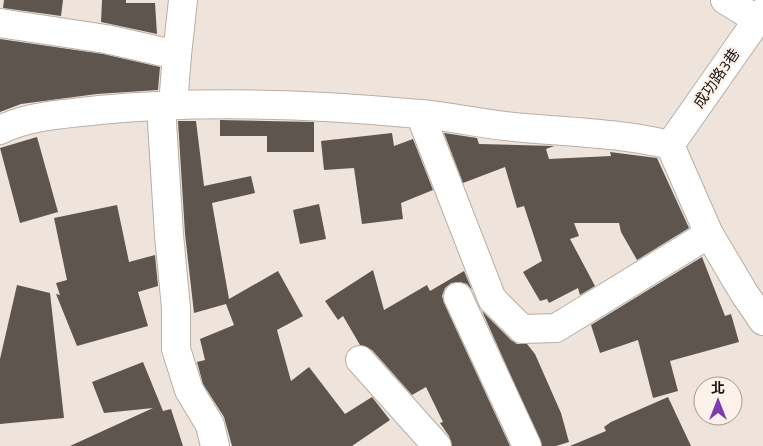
<svg xmlns="http://www.w3.org/2000/svg" width="763" height="446" font-family="'Titillium Web','Noto Sans TC',sans-serif">
<style>
.building{fill:#5e554e}
.lines{fill:none;stroke-linecap:round;stroke-linejoin:round}
.minor-casing{stroke:#b8aea6;stroke-width:30}
.minor{stroke:#fff;stroke-width:28}
.labels{text-anchor:middle;dominant-baseline:central;stroke-width:5;stroke-linejoin:round;paint-order:stroke}
.street-label{font-size:15px;fill:#181412;stroke:#fcf2ea}
</style>
<rect width="100%" height="100%" fill="#efe4dc"/>
<g class="building">
<path d="M 4,0 L 63,0 L 61,16 L 3,8 Z"/>
<path d="M 102,0 L 126,0 L 126,3 L 155,3 L 157,34 L 101,22 Z"/>
<path d="M 0,39 L 103,54 L 160,67 L 158,90 L 97,94 L 21,104 L 0,112 Z"/>
<path d="M 220,120 L 314,122 L 314,152 L 267,152 L 267,136 L 220,136 Z"/>
<path d="M 178,121 L 196,121 L 204,186 L 251,176 L 255,193 L 212,203 L 229,299 L 278,271 L 303,316 L 277,330 L 291,381 L 309,367 L 345,414 L 372,397 L 390,420 L 352,446 L 232,446 L 224,417 L 203,384 L 197,362 L 205,360 L 200,339 L 234,325 L 226,304 L 194,313 L 185,234 Z"/>
<path d="M 392,133 L 394,146 L 413,139 L 433,190 L 401,203 L 403,219 L 362,224 L 354,168 L 324,170 L 321,141 Z"/>
<path d="M 444,133 L 477,138 L 479,144 L 554,146 L 546,149 L 549,159 L 611,156 L 610,152 L 657,158 L 689,228 L 637,260 L 621,232 L 619,223 L 574,223 L 579,236 L 570,239 L 595,286 L 580,295 L 578,288 L 549,303 L 547,299 L 540,301 L 523,272 L 542,261 L 524,206 L 517,208 L 505,167 L 463,183 Z"/>
<path d="M 37,137 L 58,212 L 20,223 L 0,148 Z"/>
<path d="M 319,204 L 326,239 L 300,244 L 293,210 Z"/>
<path d="M 117,205 L 129,262 L 155,255 L 158,286 L 138,292 L 148,326 L 77,346 L 56,294 L 60,295 L 56,283 L 67,280 L 54,218 Z"/>
<path d="M 702,257 L 725,316 L 731,314 L 739,342 L 670,361 L 678,391 L 653,398 L 638,340 L 600,353 L 591,325 Z"/>
<path d="M 373,270 L 384,310 L 427,285 L 430,291 L 464,271 L 472,290 L 467,284 L 460,282 L 451,283 L 445,288 L 442,296 L 444,303 L 510,446 L 452,446 L 449,436 L 440,423 L 443,422 L 426,387 L 412,395 L 372,350 L 360,345 L 343,316 L 338,320 L 325,301 Z"/>
<path d="M 17,285 L 50,293 L 64,418 L 0,424 L 0,359 Z"/>
<path d="M 482,311 L 511,340 L 517,344 L 527,344 L 535,354 L 561,413 L 569,442 L 556,446 L 542,446 Z"/>
<path d="M 143,362 L 163,411 L 171,409 L 183,446 L 70,446 L 153,408 L 104,413 L 92,382 Z"/>
<path d="M 668,397 L 691,446 L 570,446 L 606,431 L 604,427 L 611,422 Z"/>
</g>
<g class="lines">
<defs>
<g id="minor">
<path d="M 725,0 L 758,20"/>
<path d="M 0,23 L 106,39 L 177,55 L 173,105"/>
<path d="M 177,55 L 183,0"/>
<path d="M 161,106 L 169,235 L 176,308 L 176,349 L 189,390 L 210,425 L 215,446"/>
<path d="M 420,114 L 492,299 L 522,329 L 556,328 L 709,234"/>
<path d="M 0,130 C 30,115 67,114 99,110 C 205,100 314,104 419,114 C 448,116 477,123 505,126 C 560,132 616,132 670,145"/>
<path d="M 670,145 L 709,234 L 744,293 L 763,321"/>
<path d="M 670,145 L 763,12"/>
<path d="M 458,297 L 527,446"/>
<path d="M 360,360 L 437,446"/>
</g>
</defs>
<use href="#minor" class="minor-casing"/>
<use href="#minor" class="minor"/>
</g>
<g class="labels">
<g class="street-label">
<text transform="translate(716 78) rotate(-55)">成功路3巷</text>
</g>
</g>
<g transform="translate(718 401)"><circle r="24" fill="#fcf2ea" stroke="#a19994"/>
<path d="M0-4L9 19L0 12L-9 19Z" fill="#7e3baf"/>
<text y="-8" font-size="14" font-weight="bold" text-anchor="middle" fill="#181412">北</text>
</g>
</svg>
